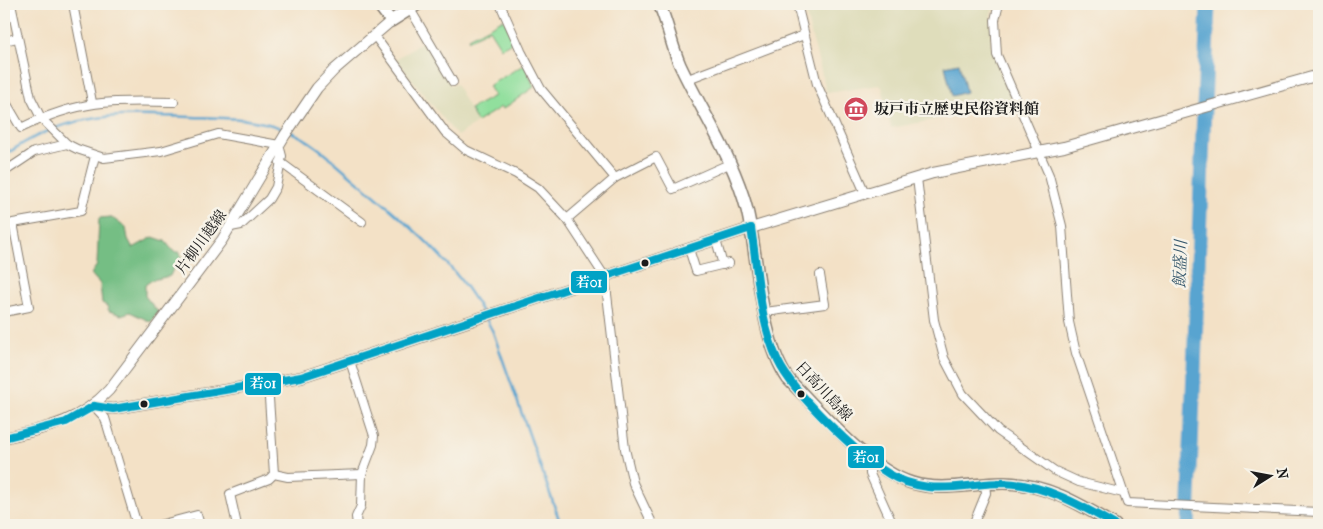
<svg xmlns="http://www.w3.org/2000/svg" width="1323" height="529" font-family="'IM FELL French Canon','Noto Serif JP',serif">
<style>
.built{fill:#dfddbb}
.green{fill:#91df9d;stroke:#567e5c}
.forest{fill:#74be84;stroke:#486d50}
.water{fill:#58a4d0;stroke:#3a6076}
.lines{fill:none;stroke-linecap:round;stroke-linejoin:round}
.stream{stroke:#58a4d0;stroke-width:2.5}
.river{stroke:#58a4d0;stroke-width:15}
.street-casing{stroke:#887e71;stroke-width:10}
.secondary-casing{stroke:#887e71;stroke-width:12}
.primary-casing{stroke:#887e71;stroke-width:14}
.street{stroke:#fff;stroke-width:8}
.secondary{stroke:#fff;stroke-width:10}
.primary{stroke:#fff;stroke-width:11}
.bus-1-casing{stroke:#f7f3e8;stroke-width:11}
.bus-1{stroke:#01a2c5;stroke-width:8}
.bus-dot{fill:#1c1c1c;stroke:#f7f3e8;stroke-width:2}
.labels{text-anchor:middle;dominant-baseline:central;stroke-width:5;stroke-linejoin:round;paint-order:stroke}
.poi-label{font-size:15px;font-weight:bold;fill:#1c1c1c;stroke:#f7f3e8;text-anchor:start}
.street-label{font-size:15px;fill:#1c1c1c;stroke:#f7f3e8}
.water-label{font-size:16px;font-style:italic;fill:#37596d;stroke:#f7f3e8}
.line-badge{stroke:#f7f3e8;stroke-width:2}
.badge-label{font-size:14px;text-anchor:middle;font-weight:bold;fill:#fff}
</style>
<rect width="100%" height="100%" fill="#f7f3e8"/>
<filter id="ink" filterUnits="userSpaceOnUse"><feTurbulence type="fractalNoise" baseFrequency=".02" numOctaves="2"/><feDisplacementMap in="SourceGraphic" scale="10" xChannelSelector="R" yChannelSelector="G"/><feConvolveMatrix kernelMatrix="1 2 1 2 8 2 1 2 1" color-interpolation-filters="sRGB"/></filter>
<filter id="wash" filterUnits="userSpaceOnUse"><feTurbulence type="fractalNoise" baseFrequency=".0096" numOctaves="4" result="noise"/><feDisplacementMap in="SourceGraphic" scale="20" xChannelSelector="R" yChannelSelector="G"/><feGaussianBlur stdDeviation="1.12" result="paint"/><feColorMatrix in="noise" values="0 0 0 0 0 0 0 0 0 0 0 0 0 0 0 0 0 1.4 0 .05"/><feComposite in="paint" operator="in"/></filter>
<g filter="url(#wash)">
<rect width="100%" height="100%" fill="#f3e1c6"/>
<g class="built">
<path d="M 803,4 L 995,4 L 991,15 L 991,43 L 998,66 L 1014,105 L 891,128 L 882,87 L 879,85 L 827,93 Z"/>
<path d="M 425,40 L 451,86 L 456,84 L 477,123 L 457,136 L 396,59 Z"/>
</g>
<g class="green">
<path d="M 504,19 L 514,41 L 501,48 L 489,29 L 469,40 L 468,38 Z"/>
<path d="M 525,64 L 534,87 L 506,107 L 503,109 L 501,107 L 477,122 L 470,109 L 494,96 L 488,86 Z"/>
</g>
<path class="forest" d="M 111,217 L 126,228 L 128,239 L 133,248 L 153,237 L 165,241 L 174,252 L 180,252 L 182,261 L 174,267 L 170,276 L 152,280 L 145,285 L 145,296 L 158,312 L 151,322 L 130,312 L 121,315 L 109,311 L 107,306 L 102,303 L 100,284 L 91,274 L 97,265 L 99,218 Z"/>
<path class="water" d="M 959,63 L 966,92 L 952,96 L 945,66 Z"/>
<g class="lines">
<g class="stream">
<path d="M 291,132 C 313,141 331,159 349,174 C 397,215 453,258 483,314"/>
<path d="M 4,144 L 10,152"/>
<path d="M 4,156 C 66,110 119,115 192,117 C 224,118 256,117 286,130"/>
<path d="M 486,319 L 493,332 L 561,525"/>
</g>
<path class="river" d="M 1188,525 L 1208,4"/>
</g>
</g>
<g filter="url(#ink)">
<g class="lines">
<defs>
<g id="street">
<path d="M 11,4 L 31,98 L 41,118 L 67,144 L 77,149 L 104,158 L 161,151 L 218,134 L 279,145 L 282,156 L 276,187 L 269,199 L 241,225 L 231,227"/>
<path d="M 73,4 L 92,102"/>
<path d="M 500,4 L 521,51 L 541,89 L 615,178 L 567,219"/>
<path d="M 797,4 L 817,84 L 865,193"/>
<path d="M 999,4 L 995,20 L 997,55 L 1049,175 L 1062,226 L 1069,322 L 1076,353 L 1127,503 L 1319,512"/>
<path d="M 410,9 L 453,82"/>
<path d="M 374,35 L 445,132 L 466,150 L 516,174 L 538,188 L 567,219 L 605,277 L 625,449 L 633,483 L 653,525"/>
<path d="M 4,41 L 17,38"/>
<path d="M 688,79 L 804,35"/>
<path d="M 4,99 L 21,128 C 78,100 112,100 174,102"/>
<path d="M 280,162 L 362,222"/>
<path d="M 4,172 L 34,152 L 67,144"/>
<path d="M 615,178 L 656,157 L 673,189 L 729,164"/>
<path d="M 917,178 L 934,320 L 944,358 L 963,394 L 998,431 L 1055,471 L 1079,482 L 1123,493"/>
<path d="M 716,240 L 723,265"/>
<path d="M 689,249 L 696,271 L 729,263"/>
<path d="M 4,312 L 29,307 L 13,223 L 81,211 L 95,156"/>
<path d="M 765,312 L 825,304 L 820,275"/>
<path d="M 350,361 L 374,436 L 373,445 L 362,474 L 361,506 L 356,517 L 357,525"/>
<path d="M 268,383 L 274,474"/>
<path d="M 94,406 L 105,418 L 137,525"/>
<path d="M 870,461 L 870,474 L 893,525"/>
<path d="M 159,525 L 197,515 L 200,525"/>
<path d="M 237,525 L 230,494 L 269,479 L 274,474 L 288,477 L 362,474"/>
<path d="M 973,525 L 986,493 L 985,484"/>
</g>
<g id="secondary">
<path d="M 94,406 L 113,409 L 301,377 L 751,228 L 933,173 L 1064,147 L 1319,75"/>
<path d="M 4,438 C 46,428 78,423 109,390 L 222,240 L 285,135 L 317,88 L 334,70 L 391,21"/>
</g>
<g id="primary">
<path d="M 378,4 L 391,21 L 418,4"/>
<path d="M 659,4 C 668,23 671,45 680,65 C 702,112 734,159 747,210 C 759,259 759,337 788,379 C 819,410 870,471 912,483 C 942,492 972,483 1003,483 C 1045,483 1080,504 1115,525"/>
</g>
</defs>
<use href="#street" class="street-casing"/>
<use href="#secondary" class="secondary-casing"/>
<use href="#primary" class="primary-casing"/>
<use href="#street" class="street"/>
<use href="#secondary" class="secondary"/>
<use href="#primary" class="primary"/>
<defs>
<g id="bus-1">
<path d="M 751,228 C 758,271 759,321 778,361 C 793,393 858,455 889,474 C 900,481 914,485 928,487 C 953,490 978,483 1003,483 C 1044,484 1081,505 1115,525"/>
<path d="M 94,406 L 113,409 L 301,377 L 751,228"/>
<path d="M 4,438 L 66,422 L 94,406"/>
</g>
</defs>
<use href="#bus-1" class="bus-1-casing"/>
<use href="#bus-1" class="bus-1"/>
</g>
</g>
<defs>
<symbol id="museum-disc" viewBox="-11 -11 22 22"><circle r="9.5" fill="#d1495b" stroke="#f7f3e8"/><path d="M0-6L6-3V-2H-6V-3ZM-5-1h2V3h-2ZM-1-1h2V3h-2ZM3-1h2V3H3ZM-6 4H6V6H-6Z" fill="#fff"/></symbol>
</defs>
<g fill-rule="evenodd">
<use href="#museum-disc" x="842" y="95" width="28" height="28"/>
</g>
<g class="bus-dot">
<circle cx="645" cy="263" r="4.5"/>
<circle cx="801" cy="394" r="4.5"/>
<circle cx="144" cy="404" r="4.5"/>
</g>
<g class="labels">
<g class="poi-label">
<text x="874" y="109">坂戸市立歴史民俗資料館</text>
</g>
<g class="street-label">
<text transform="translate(201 242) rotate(-54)">片柳川越線</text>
<text transform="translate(824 391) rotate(47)">日高川島線</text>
</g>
<g class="water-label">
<text transform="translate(1180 264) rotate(-88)">飯盛川</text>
</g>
</g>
<g class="line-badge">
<rect x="570" y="270" width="38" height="24" rx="5" fill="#01a2c5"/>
<rect x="244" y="372" width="38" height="24" rx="5" fill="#01a2c5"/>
<rect x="847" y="445" width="38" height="24" rx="5" fill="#01a2c5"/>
</g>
<g class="badge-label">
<text x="589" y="287">若01</text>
<text x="263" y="388">若01</text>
<text x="866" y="462">若01</text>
</g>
<rect width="1323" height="529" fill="none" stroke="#f7f3e8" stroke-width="20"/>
<g transform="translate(1270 476) rotate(79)" stroke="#f7f3e8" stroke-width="4" paint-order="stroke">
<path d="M0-4L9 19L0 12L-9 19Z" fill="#1c1c1c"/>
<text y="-8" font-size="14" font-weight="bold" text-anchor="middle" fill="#1c1c1c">N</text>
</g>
</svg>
